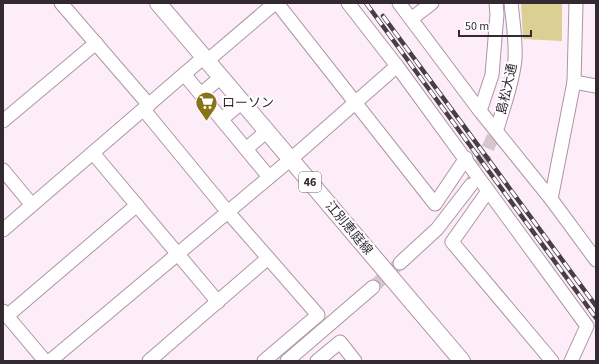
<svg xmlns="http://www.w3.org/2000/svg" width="599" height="364" font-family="'Source Sans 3','Noto Sans JP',sans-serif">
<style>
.green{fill:#dbcf94}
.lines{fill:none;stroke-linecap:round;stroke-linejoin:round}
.minor-tunnel{stroke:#d5c6d0;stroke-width:13;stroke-dasharray:13 6;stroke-linecap:butt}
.minor-casing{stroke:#ac95a6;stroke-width:15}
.major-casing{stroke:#ac95a6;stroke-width:18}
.minor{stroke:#fff;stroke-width:13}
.major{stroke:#fff;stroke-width:16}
.rail-casing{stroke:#483f46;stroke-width:4.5}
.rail{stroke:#fff;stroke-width:3;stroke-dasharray:9;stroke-linecap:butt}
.labels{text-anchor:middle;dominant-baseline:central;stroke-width:4;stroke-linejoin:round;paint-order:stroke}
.shield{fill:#fff;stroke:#706a6f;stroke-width:1}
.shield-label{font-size:12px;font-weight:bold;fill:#332a31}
.street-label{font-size:13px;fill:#332a31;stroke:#fff}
.poi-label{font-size:13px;fill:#332a31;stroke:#fff;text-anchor:start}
</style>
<rect width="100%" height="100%" fill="#fdedf8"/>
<path class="green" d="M 521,3 L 562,3 L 562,41 L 523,39 Z"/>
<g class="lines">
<g class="minor-tunnel">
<path d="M 472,183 L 498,126"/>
<path d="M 373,287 L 400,263"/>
</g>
<defs>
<g id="minor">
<path d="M 61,3 L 149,105"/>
<path d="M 277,3 L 435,204 L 466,158"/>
<path d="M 348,3 L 397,66 L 587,326 L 571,361"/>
<path d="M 399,3 L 480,111 L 551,199 L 596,260"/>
<path d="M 411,19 L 432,3"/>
<path d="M 207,61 L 275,3"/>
<path d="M 184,74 L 269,177"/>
<path d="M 574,82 L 596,86"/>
<path d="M 201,94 L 221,77"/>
<path d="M 144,110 L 227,211 L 318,315 L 264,361"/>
<path d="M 480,111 L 492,75 L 497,14 L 496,3"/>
<path d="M 222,119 L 242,102"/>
<path d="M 3,121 L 96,43"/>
<path d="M 498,126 C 504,105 513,82 515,59 C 516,40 513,22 511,3"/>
<path d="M 246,149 L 267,131"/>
<path d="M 93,153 L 218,302"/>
<path d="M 3,170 L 32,205"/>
<path d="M 488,191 L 452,242 L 552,361"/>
<path d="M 551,199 L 574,82 L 576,3"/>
<path d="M 3,230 L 204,57"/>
<path d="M 400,263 L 437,229 L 471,185"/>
<path d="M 3,311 L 45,361"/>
<path d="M 7,316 L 137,205"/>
<path d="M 50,361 L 291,159 L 397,66"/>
<path d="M 149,361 L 268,258"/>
<path d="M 287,361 L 373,287"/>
<path d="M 317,361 L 340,342 L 355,361"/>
</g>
<path id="major" d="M 158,3 L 462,361"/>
</defs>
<use href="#minor" class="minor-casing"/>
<use href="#major" class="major-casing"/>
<use href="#minor" class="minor"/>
<use href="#major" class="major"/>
<defs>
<g id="rail">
<path d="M 366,3 L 596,318"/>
<path d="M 383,16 L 596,306"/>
</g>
</defs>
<use href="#rail" class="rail-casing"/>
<use href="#rail" class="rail"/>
</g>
<defs>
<symbol id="supermarket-pin" viewBox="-11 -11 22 30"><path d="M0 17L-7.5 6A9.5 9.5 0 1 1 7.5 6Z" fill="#867417" stroke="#fff"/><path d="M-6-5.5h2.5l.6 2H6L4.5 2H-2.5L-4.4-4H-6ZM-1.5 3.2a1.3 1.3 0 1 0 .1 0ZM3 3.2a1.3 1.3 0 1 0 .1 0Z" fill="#fff"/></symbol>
</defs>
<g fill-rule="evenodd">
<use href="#supermarket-pin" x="194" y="90" width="25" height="34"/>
</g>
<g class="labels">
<rect class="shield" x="299" y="172" width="22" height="20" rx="3"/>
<g class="shield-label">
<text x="310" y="182">46</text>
</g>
<g class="street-label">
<text transform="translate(507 89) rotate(-77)">島松大通</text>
<text transform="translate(349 228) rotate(50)">江別恵庭線</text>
</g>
<g class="poi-label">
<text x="222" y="103">ローソン</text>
</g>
</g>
<rect width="599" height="364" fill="none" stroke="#332a31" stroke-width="8"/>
<path d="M459 30v6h72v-6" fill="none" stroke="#332a31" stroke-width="2"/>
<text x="465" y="30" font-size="12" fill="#332a31" stroke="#ffffff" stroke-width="3" paint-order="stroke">50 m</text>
</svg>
